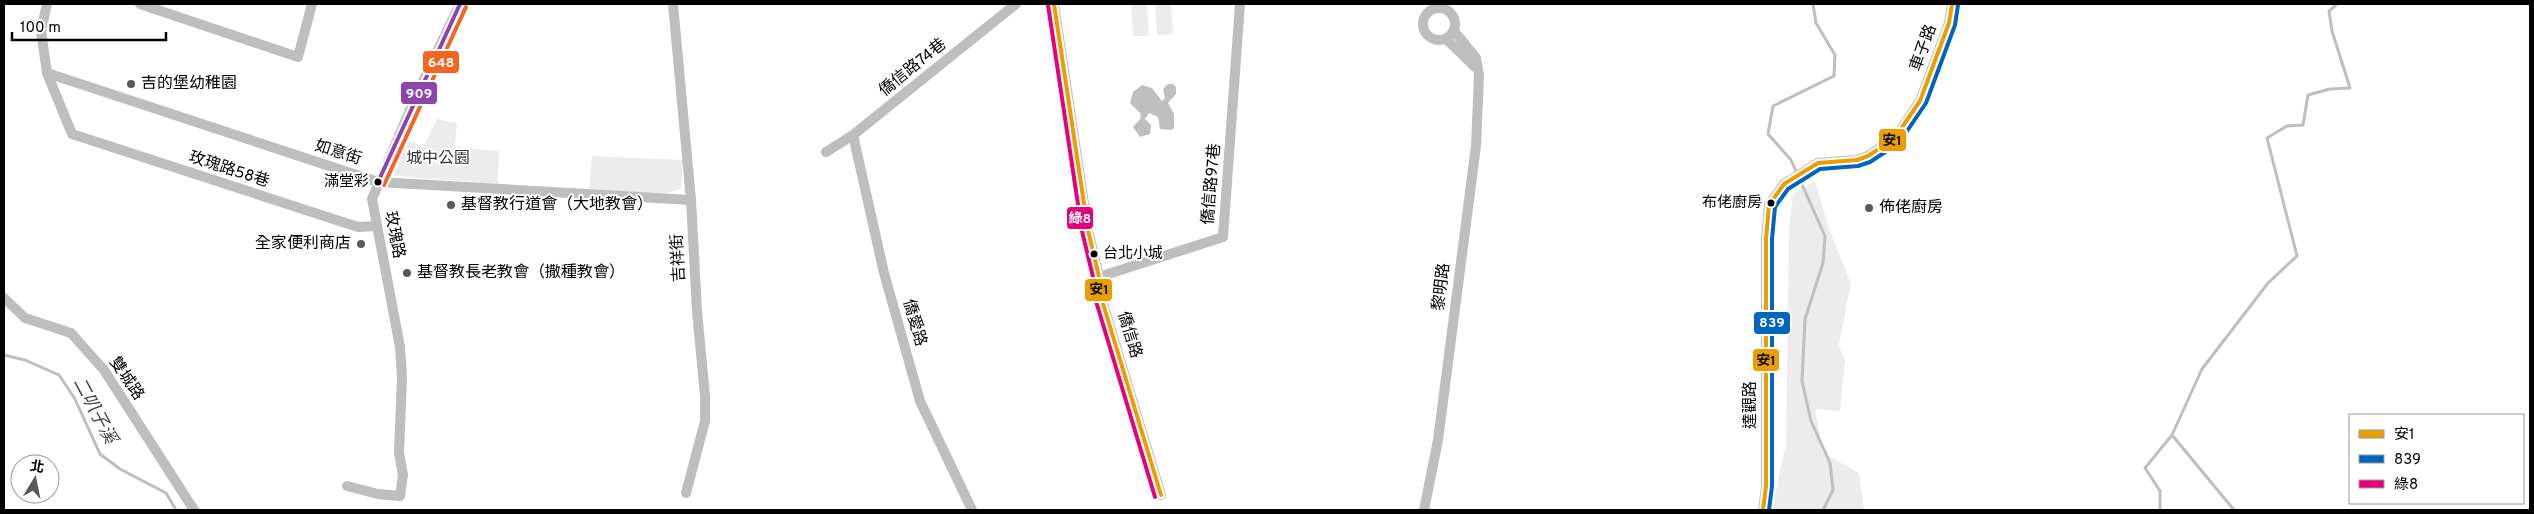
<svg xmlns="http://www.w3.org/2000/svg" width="2534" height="514" font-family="Overpass,'Noto Sans TC',sans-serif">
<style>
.green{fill:#ececec}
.water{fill:#bfbfbf}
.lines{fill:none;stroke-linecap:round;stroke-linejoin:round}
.stream{stroke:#bfbfbf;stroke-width:3}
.minor{stroke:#bebebe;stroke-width:10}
.bus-1-casing{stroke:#fff;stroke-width:8}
.bus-2-casing{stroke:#fff;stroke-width:8}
.bus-3-casing{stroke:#fff;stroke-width:8}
.bus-4-casing{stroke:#fff;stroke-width:8}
.bus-5-casing{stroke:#fff;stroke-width:8}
.bus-1{stroke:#eb9e00;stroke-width:4}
.bus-2{stroke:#0065bd;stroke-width:4}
.bus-3{stroke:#e5007d;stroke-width:4}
.bus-4{stroke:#8e44ad;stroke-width:4}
.bus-5{stroke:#f26522;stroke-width:4}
.poi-dot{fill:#595959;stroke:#fff;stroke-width:2}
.bus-dot{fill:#000;stroke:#fff;stroke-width:2}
.labels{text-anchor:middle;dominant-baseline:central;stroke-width:4;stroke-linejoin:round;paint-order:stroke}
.bus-label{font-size:15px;fill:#000;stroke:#fff;text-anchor:end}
.street-label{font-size:16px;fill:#000;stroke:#fff}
.poi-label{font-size:16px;fill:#000;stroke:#fff;text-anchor:start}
.park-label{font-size:16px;fill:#333;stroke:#fff}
.water-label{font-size:18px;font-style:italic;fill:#444;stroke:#fff}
.line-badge{stroke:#fff;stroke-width:2}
.badge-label{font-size:14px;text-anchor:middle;font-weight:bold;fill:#fff}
.pale-badge-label{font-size:14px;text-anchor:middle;font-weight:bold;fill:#111}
</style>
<rect width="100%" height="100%" fill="#fff"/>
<g class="green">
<path d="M 1131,4 L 1147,4 L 1149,36 L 1133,36 Z"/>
<path d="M 1155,4 L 1171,4 L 1173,34 L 1157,35 Z"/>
<path d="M 437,119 L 457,123 L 455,147 L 499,151 L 498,184 L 394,176 L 392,165 L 404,139 L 423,147 Z"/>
<path d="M 592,156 L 683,160 L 681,188 C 666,199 609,191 589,190 Z"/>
<path d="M 1815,181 L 1829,229 L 1851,283 L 1839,345 L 1845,360 L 1840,411 L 1815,409 L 1823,453 L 1859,473 L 1864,510 L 1772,510 L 1786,443 L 1789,228 L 1793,194 Z"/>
</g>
<path class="water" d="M 1168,84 L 1173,84 L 1176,87 L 1176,94 L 1168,103 L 1174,114 L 1174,128 L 1171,130 L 1160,129 L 1158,117 L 1149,113 L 1145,119 L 1151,125 L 1150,134 L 1140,137 L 1133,127 L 1141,118 L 1140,113 L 1130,103 L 1133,92 L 1142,85 L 1152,88 L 1162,101 L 1165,98 L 1163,89 Z"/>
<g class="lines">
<g class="stream">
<path d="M 1813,4 L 1816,23 L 1835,55 L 1834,76 L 1773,106 L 1768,134 L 1791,160 L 1825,236 L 1823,263 L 1805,319 L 1802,381 L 1811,421 L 1830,463 L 1833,490 L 1823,510"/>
<path d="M 4,355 L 25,360 L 59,375 L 75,399 L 100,454 L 120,469 L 166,493 L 176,510"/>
<path d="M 2172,435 L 2234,510"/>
<path d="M 2160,510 L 2160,491 L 2145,468 L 2172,435 L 2202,369 L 2268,283 L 2297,256 L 2267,138 L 2287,126 L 2303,125 L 2308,95 L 2330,89 L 2350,88 L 2332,31 L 2329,11 L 2337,4"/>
</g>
<g class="minor">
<path d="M 47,4 L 41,31 L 47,73 L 72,134 L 358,227 L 377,226"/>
<path d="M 140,4 L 298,57 L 312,4"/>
<path d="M 673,4 L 691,200 L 697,311 L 705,396 L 705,421 L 686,493"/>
<path d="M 1054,4 L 1088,230 L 1099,277 L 1098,287 L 1161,495"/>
<circle cx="1439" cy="24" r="16"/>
<path d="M 1446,39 L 1476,68"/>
<path d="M 47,73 L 378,182 L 691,200"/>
<path d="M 853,135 L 884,273 L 920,401 L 972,510"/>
<path d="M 826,152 L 853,135 L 1016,4"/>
<path d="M 1099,277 L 1223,237 L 1240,4"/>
<path d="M 4,298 L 25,318 L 71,333 L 104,370 L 194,510"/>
<path d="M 347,486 L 378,494 L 400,496 L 403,475 L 399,453 L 402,376 L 400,347 L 372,199 L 417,94 L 460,4"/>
<path d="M 1424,510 L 1438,440 L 1476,146 L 1479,75 L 1476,58 L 1454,31"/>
<path d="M 1763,510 L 1766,486 L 1766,239 L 1769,205 L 1784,184 L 1818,163 L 1857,160 L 1868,156 L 1894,139 L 1920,101 L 1949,23 L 1952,4"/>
</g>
<defs>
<g id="bus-1">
<path d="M 1054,4 L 1088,230 L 1099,277 L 1098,287 L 1161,495"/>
<path d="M 1763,510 L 1766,486 L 1766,239 L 1769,205 L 1784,184 L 1818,163 L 1857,160 L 1868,156 L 1894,139 L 1920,101 L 1949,23 L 1952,4"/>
</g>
<path id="bus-2" d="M 1769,510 L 1772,486 L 1772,239 L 1775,207 L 1788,189 L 1820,169 L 1858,166 L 1870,162 L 1899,143 L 1926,103 L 1955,25 L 1958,5"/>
<path id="bus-3" d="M 1048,5 L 1082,231 L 1093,277 L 1092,288 L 1155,497"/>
<path id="bus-4" d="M 378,182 L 460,4"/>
<path id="bus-5" d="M 384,185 L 466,7"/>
</defs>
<use href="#bus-1" class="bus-1-casing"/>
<use href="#bus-2" class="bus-2-casing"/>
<use href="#bus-3" class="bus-3-casing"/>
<use href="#bus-4" class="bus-4-casing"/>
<use href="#bus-5" class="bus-5-casing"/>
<use href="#bus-1" class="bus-1"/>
<use href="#bus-2" class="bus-2"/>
<use href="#bus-3" class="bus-3"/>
<use href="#bus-4" class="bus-4"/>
<use href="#bus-5" class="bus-5"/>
</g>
<g class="poi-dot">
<circle cx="131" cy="84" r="5"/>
<circle cx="451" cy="205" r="5"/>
<circle cx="1869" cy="208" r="5"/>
<circle cx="361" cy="244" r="5"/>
<circle cx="407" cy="273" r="5"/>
</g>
<g class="bus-dot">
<circle cx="378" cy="182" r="4.5"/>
<circle cx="1771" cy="203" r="4.5"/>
<circle cx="1094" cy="254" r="4.5"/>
</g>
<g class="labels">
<g class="bus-label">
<text x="369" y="182">滿堂彩</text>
<text x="1762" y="203">布佬廚房</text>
<text x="1103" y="254" text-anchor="start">台北小城</text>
</g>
<g class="street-label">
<text transform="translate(1924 48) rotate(-70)">車子路</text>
<text transform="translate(913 68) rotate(-39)">僑信路74巷</text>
<text transform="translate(338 153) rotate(18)">如意街</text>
<text transform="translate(229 170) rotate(18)">玫瑰路58巷</text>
<text transform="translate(1212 184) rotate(-85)">僑信路97巷</text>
<text transform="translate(394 235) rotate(79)">玫瑰路</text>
<text transform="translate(679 258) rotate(-93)">吉祥街</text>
<text transform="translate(1442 287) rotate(-83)">黎明路</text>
<text transform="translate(914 323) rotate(74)">僑愛路</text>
<text transform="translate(1129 335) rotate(73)">僑信路</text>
<text transform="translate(126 379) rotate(56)">雙城路</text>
<text transform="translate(1751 405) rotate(-90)">達觀路</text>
</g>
<g class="poi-label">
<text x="141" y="84">吉的堡幼稚園</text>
<text x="461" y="205">基督教行道會（大地教會）</text>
<text x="1879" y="208">佈佬廚房</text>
<text x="351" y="244" text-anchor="end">全家便利商店</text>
<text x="417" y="273">基督教長老教會（撒種教會）</text>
</g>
<g class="park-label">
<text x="438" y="159">城中公園</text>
</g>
<g class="water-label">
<text transform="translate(94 411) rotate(62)">二叭子溪</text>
</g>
</g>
<g class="line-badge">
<rect x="422" y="50" width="38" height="24" rx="5" fill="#f26522"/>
<rect x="400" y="81" width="38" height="24" rx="5" fill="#8e44ad"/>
<rect x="1878" y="128" width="29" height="24" rx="5" fill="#eb9e00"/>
<rect x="1066" y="206" width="28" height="24" rx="5" fill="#e5007d"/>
<rect x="1084" y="278" width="29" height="24" rx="5" fill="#eb9e00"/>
<rect x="1753" y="311" width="38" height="24" rx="5" fill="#0065bd"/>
<rect x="1752" y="348" width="28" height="24" rx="5" fill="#eb9e00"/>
</g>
<g class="badge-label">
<text x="441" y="67">648</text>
<text x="419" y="98">909</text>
<text x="1080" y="223">綠8</text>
<text x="1772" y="327">839</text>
</g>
<g class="pale-badge-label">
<text x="1892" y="145">安1</text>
<text x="1099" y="294">安1</text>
<text x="1766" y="365">安1</text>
</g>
<rect width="2534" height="514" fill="none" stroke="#000000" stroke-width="10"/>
<rect x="2349" y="414" width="175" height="90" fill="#ffffff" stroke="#999999"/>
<rect x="2359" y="430" width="25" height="8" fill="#eb9e00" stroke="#999999"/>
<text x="2394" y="439" font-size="15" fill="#000000">安1</text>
<rect x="2359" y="455" width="25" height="8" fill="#0065bd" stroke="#999999"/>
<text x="2394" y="464" font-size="15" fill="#000000">839</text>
<rect x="2359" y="480" width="25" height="8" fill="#e5007d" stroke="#999999"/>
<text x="2394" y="489" font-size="15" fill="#000000">綠8</text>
<g transform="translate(35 479) rotate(10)"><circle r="24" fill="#ffffff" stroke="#999999"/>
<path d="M0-4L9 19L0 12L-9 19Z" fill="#595959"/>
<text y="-8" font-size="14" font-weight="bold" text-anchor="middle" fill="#000000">北</text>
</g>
<path d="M12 32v8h154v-8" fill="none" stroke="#000000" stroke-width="2.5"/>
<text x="20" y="32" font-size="15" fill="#000000" stroke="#ffffff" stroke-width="4" paint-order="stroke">100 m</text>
</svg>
